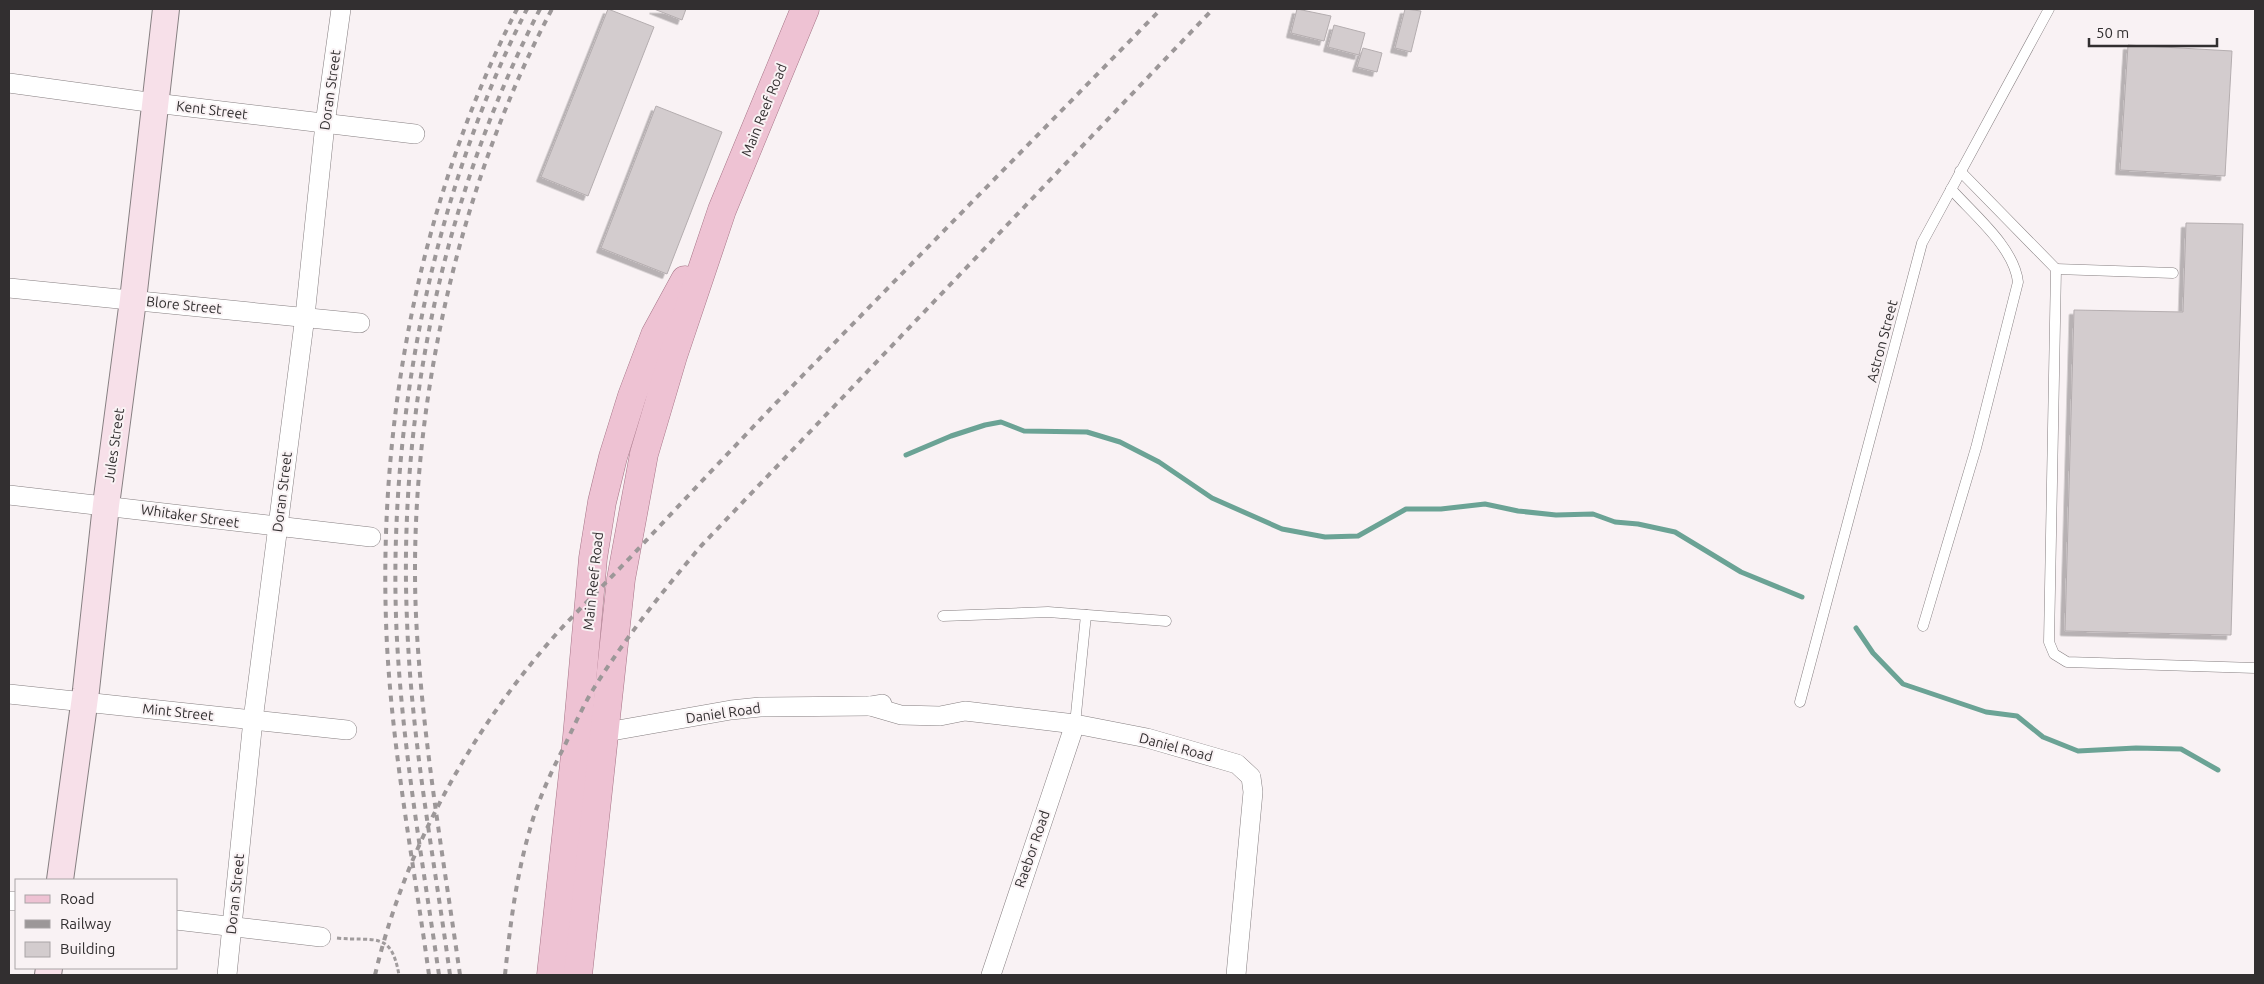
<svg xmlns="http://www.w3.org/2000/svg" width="2264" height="984" font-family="Ubuntu,sans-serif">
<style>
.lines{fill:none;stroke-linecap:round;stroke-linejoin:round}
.stream{stroke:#6ba395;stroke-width:5}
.building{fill:#d3ccce;stroke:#b4adaf;filter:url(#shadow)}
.service-casing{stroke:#867f81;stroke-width:11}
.minor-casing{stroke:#867f81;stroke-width:20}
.secondary-casing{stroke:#867f81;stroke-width:28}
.primary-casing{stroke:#a57486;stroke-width:29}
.path{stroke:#a19c9d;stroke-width:3;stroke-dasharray:4 2.5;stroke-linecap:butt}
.service{stroke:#fff;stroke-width:10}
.minor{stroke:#fff;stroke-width:19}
.secondary{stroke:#f7e0e9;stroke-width:26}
.primary{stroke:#eec2d3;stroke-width:28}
.rail{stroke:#9c9798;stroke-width:4;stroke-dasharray:6 6;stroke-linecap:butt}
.labels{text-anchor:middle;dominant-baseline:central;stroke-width:4;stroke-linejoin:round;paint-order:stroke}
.street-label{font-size:14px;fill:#322f30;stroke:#f9f2f4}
</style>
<defs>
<filter id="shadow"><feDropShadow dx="-4.5" dy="4.5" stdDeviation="0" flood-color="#0004"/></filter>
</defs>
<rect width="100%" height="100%" fill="#f9f2f4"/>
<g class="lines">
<g class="stream">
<path d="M 906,455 L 951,436 L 985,425 L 1001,422 L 1024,431 L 1087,432 L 1120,442 L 1159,462 L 1212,498 L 1282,529 L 1325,537 L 1358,536 L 1406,509 L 1441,509 L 1485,504 L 1518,511 L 1556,515 L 1593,514 L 1615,522 L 1638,524 L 1675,532 L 1741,572 L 1802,597"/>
<path d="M 1856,628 L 1873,653 L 1903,684 L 1986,712 L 2017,716 L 2043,737 L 2078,751 L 2136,748 L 2181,749 L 2218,770"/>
</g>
</g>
<g class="building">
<path d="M 608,9 L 654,27 L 588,196 L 541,177 Z"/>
<path d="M 654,9 L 686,9 L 682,20 Z"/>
<path d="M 1297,9 L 1331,16 L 1324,41 L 1291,33 Z"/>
<path d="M 1405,9 L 1421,11 L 1411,52 L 1395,48 Z"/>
<path d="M 1334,25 L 1365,33 L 1359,55 L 1328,47 Z"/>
<path d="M 2128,45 L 2232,51 L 2225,176 L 2120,170 Z"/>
<path d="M 1363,48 L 1382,53 L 1377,72 L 1357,67 Z"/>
<path d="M 656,106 L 722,132 L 667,274 L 601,248 Z"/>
<path d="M 2186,223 L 2243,224 L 2231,635 L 2065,631 L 2074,310 L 2183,312 Z"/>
</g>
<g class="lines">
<defs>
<g id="service">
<path d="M 1960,171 L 2056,269 L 2049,642 L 2054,654 L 2067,662 L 2255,668"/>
<path d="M 2056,269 L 2173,273"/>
<path d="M 943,616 L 1048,612 L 1166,621"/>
<path d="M 1923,626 L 1976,448 L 2018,282 C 2014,247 1974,215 1951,189"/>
<path d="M 1800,702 L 1922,243 L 2049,9"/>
<path d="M 1075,724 L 1086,615"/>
</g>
<g id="minor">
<path d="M 9,83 L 155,103 L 415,134"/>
<path d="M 9,288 L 360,323"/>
<path d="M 9,495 L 371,537"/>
<path d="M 9,694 L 347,730"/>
<path d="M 870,706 L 901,715 L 940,716 L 965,711 L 1075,724 L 1147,738 L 1237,764 L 1251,777 L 1253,792 L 1236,975"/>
<path d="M 595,734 L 731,710 L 760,707 L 870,706 L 882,704"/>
<path d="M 9,901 L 16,901"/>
<path d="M 176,920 L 321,937"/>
<path d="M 227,975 L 253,720 L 305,316 L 325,124 L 341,9"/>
<path d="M 991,975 L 1075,724"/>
</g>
<g id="secondary">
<path d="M 60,880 L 86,690 L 106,505 L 133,300 L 166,9"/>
<path d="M 48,975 L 49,968"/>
</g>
<g id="primary">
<path d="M 551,975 L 577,737 L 593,558 L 602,502 L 613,457 L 632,396 L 655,335 L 685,280"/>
<path d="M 578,975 L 621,579 L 644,454 L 673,356 L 722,210 L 805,9"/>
</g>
</defs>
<use href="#service" class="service-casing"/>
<use href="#minor" class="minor-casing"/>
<use href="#secondary" class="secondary-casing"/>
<use href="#primary" class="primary-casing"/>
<path class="path" d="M 337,938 C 375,942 391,930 399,975"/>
<use href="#service" class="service"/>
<use href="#minor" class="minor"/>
<use href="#secondary" class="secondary"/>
<use href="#primary" class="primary"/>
<g class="rail">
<path d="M 375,975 C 405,848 471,730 558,632 C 585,603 614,575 641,546 C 686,498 731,450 776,403 C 904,271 1033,140 1161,9"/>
<path d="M 429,975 C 414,865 393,756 387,645 C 376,428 418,203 517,9"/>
<path d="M 439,975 C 423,864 403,752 397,640 C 386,429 431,197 527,9"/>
<path d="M 450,975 C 434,857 411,739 407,620 C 398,410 444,195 540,9"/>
<path d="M 460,975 C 444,862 424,749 417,634 C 404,428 455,192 552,9"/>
<path d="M 505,975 C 510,926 516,877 530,829 C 538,800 551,772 565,745 C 574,726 583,706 594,688 C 626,637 663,591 701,546 L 1213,9"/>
</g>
</g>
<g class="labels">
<g class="street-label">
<text transform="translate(330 90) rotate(-82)">Doran Street</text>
<text transform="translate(212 110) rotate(7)">Kent Street</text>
<text transform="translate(764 110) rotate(-68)">Main Reef Road</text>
<text transform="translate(184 305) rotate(6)">Blore Street</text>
<text transform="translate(1882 341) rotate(-75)">Astron Street</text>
<text transform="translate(114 445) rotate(-82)">Jules Street</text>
<text transform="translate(282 492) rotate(-83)">Doran Street</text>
<text transform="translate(190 516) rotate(8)">Whitaker Street</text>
<text transform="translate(593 581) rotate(-84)">Main Reef Road</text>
<text transform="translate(178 712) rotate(6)">Mint Street</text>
<text transform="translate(723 713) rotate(-8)">Daniel Road</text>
<text transform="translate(1176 747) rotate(15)">Daniel Road</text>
<text transform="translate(1032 849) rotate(-71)">Raebor Road</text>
<text transform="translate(235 894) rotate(-84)">Doran Street</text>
</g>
</g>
<rect width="2264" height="984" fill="none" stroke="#322f30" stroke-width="20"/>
<rect x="15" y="879" width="162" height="90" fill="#f9f2f4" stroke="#a9a4a6"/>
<rect x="25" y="895" width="25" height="8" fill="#eec2d3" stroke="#a9a4a6"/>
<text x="60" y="904" font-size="15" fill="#322f30">Road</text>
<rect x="25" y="920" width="25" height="8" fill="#9c9798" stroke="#a9a4a6"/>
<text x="60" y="929" font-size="15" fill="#322f30">Railway</text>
<rect x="25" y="942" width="25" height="15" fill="#d3ccce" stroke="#a9a4a6"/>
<text x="60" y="954" font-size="15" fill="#322f30">Building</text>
<path d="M2089 38v8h128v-8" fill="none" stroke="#322f30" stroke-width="2.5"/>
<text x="2096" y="38" font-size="15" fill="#322f30" stroke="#f9f2f4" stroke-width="4" paint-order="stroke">50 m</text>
</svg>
